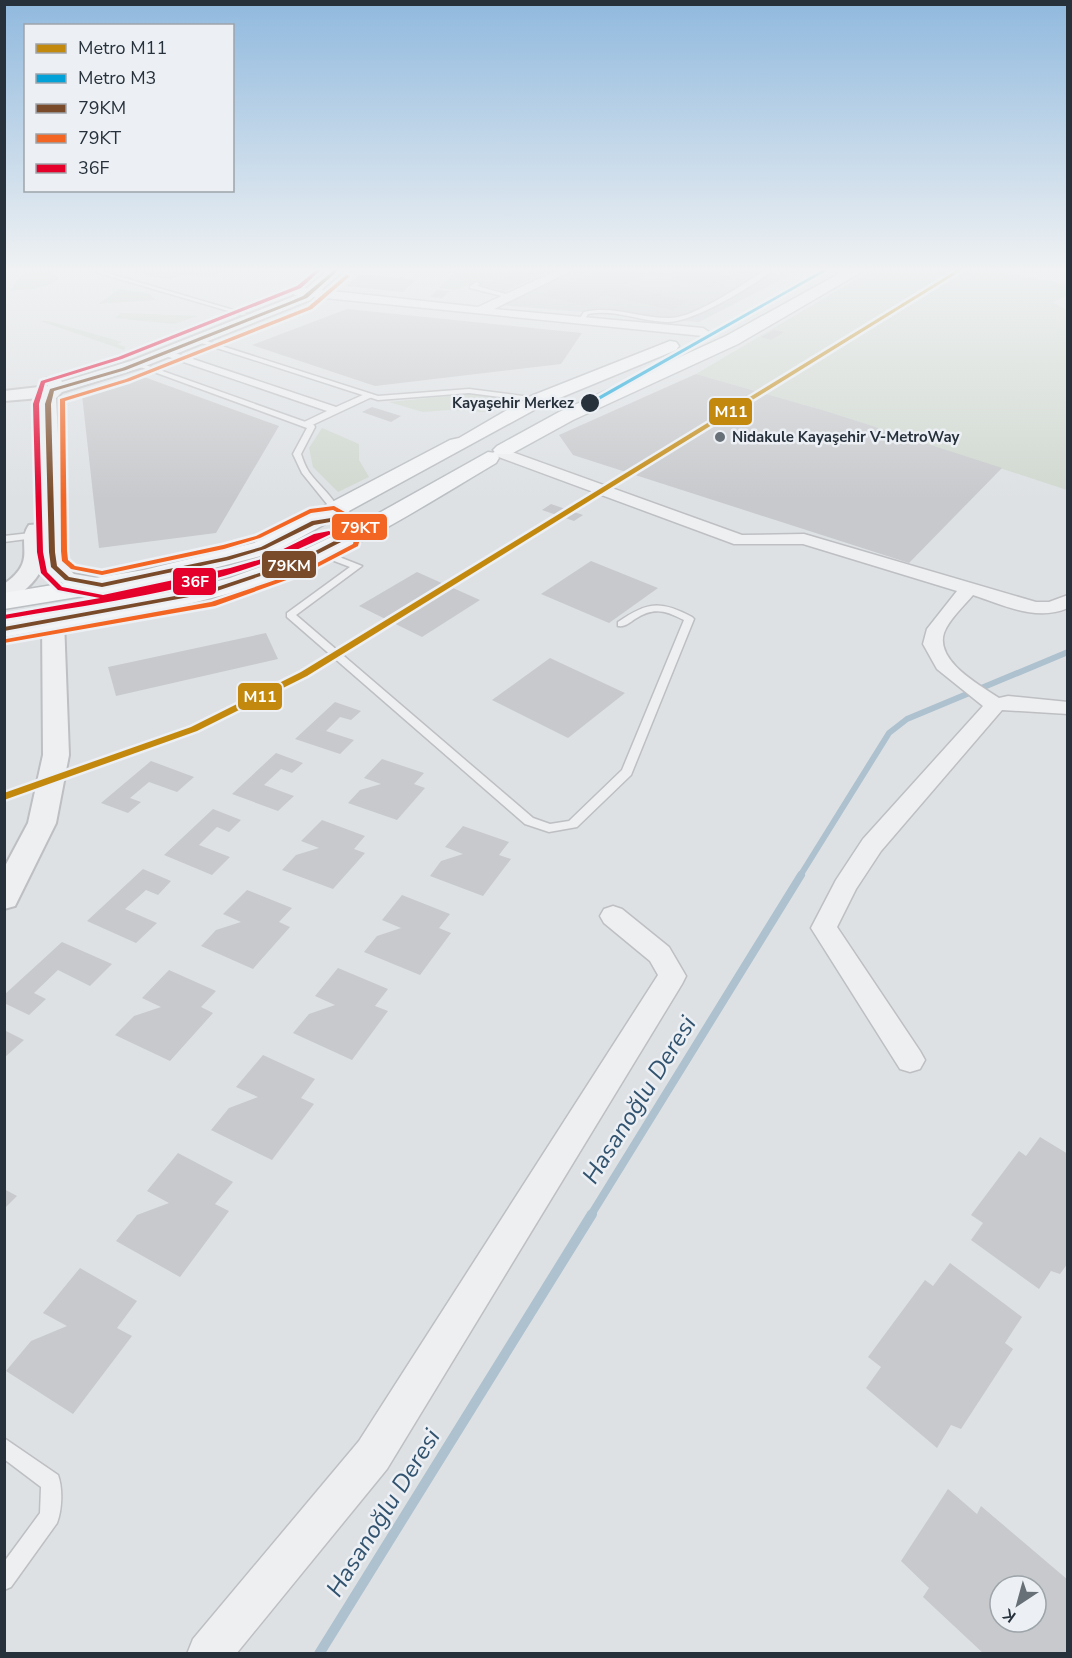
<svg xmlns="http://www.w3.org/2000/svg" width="1072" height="1658" font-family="'Nunito Sans',sans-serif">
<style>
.built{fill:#cdd1d7}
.green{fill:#d0d8cf}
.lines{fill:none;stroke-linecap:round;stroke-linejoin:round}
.stream-far2{stroke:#adc1cf;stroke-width:6}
.stream-far1{stroke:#adc1cf;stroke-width:8}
.stream{stroke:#adc1cf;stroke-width:10}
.building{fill:#c7c9cc;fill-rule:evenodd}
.service-casing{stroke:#bdbfc2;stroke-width:3}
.pedestrian-casing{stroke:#bdbfc2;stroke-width:3}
.minor-casing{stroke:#bdbfc2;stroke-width:3}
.tertiary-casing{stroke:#bdbfc2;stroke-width:4}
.primary-casing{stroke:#bbbec2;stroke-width:3}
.service{fill:#eeeff1;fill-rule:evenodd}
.pedestrian{fill:#eeeff1;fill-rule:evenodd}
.minor{fill:#eeeff1;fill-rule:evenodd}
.tertiary{fill:#eeeff1;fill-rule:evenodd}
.primary{fill:#f2f4f5;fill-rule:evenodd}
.bus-1-casing{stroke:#ecf0f4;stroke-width:5}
.bus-2-casing{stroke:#ecf0f4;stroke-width:5}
.bus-3-casing{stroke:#ecf0f4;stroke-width:5}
.bus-1{fill:#7a4b2a;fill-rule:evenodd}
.bus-2{fill:#f26522;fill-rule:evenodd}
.bus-3{fill:#e4002b;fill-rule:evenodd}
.metro-1-casing{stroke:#ecf0f4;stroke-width:5}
.metro-2-casing{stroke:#ecf0f4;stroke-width:5}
.metro-1{fill:#c3890f;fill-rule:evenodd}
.metro-2{fill:#02a2d9;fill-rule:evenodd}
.stop-dot{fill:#27313c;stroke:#ecf0f4;stroke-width:2}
.poi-dot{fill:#676f77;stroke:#ecf0f4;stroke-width:2}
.labels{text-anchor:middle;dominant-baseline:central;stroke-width:5;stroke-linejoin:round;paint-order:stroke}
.far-stop-label{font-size:15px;font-weight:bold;fill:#27313c;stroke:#ecf0f4;text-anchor:end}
.far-poi-label{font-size:15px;font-weight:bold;fill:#27313c;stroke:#ecf0f4;text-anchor:start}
.near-water-label{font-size:24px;font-style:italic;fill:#32536f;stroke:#ecf0f4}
.line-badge{stroke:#ecf0f4;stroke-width:2}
.badge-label{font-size:16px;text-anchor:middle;font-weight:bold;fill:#fff}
</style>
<rect width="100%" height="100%" fill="#dee1e4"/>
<path class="built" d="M 579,267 L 806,267 L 699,322 L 499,305 Z"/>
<g class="green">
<path d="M 441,267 L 558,267 L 504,292 L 473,283 L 456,290 L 439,288 L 453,274 L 453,268 Z"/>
<path d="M 877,267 L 971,267 L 1067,284 L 1067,296 L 1052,302 L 1067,310 L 1067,490 L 829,412 L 696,374 Z"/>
<path d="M 49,270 L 59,278 C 48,290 25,289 10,291 C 23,271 26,271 49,270 Z"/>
<path d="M 120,289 L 150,294 L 156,300 L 98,304 Z"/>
<path d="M 121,313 L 197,316 L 174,324 L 115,318 Z"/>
<path d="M 48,321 L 122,342 L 117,344 L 125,347 L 124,350 L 40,321 Z"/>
<path d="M 468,394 L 514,400 L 485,412 L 448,410 L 423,412 L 389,402 Z"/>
<path d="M 322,428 L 359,444 L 359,460 L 369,477 L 338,492 L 313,467 L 309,448 Z"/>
</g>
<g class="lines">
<path class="stream-far2" d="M 800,876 L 889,733 L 907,719 L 1068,652"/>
<path class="stream-far1" d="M 591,1215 L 801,875"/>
<path class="stream" d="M 319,1654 L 592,1214"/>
</g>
<g class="building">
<path d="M 186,267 L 194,269 L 196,267 L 283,267 L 276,272 L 222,270 L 216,276 L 183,275 L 166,280 L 121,268 Z"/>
<path d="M 521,267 L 553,267 L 503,290 L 482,285 Z"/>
<path d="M 602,267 L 685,267 L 733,277 L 713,288 L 648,274 L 623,286 L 688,301 L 672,310 L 605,295 L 585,306 L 541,295 Z"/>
<path d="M 361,274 L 416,280 L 403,292 L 346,286 Z"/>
<path d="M 437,290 L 450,291 L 442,298 L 430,297 Z"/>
<path d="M 347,309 L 582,333 L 561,364 L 375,386 L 252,345 Z"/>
<path d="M 774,330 L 784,332 L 771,340 L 761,337 Z"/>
<path d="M 136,374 L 279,426 L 216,533 L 99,548 L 82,395 Z"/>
<path d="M 696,374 L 829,412 L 1002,468 L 909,563 L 573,455 L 559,435 Z"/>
<path d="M 372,407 L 401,416 L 391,422 L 362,412 Z"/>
<path d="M 551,504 L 583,515 L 574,521 L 542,510 Z"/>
<path d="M 591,561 L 658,588 L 609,623 L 541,594 Z"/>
<path d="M 417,572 L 480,600 L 422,637 L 359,606 Z"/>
<path d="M 266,633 L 278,659 L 116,696 L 108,667 Z"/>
<path d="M 550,658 L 625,693 L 568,738 L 492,700 Z"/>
<path d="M 335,702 L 361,711 L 351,720 L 340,717 L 326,731 L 354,740 L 340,754 L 295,739 Z"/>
<path d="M 276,753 L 303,763 L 292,773 L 281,769 L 264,785 L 294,796 L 278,811 L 232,794 Z"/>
<path d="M 382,759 L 424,773 L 414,784 L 425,788 L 397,820 L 348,803 L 360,790 L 381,784 L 364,778 Z"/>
<path d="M 151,761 L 194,777 L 177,792 L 149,782 L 130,798 L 141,802 L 128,813 L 101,803 Z"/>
<path d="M 213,809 L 241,820 L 229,832 L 217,827 L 199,845 L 230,857 L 212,875 L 164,855 Z"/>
<path d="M 322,820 L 365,836 L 354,849 L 365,853 L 333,889 L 282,870 L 296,855 L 319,848 L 301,841 Z"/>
<path d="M 463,826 L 509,842 L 499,855 L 511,859 L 483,896 L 430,876 L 441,861 L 463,854 L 445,847 Z"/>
<path d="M 143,869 L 171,881 L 158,895 L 146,890 L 125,909 L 157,923 L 136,943 L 87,921 Z"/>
<path d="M 247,890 L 292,908 L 279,922 L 290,927 L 253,969 L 201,946 L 216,930 L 241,922 L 223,914 Z"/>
<path d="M 402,895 L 450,914 L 439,928 L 451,933 L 420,975 L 364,952 L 377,936 L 401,928 L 382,920 Z"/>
<path d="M 62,942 L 112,964 L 90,986 L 58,970 L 34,993 L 46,999 L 29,1015 L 4,1003 L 4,995 Z"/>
<path d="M 338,968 L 388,989 L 375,1006 L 388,1011 L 352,1060 L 293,1033 L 309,1014 L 335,1005 L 315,996 Z"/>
<path d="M 169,970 L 216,991 L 201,1007 L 213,1013 L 170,1061 L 115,1035 L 134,1016 L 161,1007 L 142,998 Z"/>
<path d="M 4,1030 L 24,1040 L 4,1058 Z"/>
<path d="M 263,1055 L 315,1079 L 301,1098 L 314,1104 L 272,1160 L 211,1130 L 229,1108 L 258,1097 L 236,1087 Z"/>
<path d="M 1040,1137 L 1068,1154 L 1068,1263 L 1060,1274 L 1051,1271 L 1039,1289 L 971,1240 L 983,1223 L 971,1215 L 1019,1151 L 1026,1156 Z"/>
<path d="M 178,1153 L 233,1182 L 215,1204 L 229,1211 L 180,1277 L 116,1241 L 137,1215 L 169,1203 L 147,1191 Z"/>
<path d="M 4,1189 L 17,1196 L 4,1209 Z"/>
<path d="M 950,1263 L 1022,1317 L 1005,1343 L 1013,1349 L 961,1429 L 951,1425 L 937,1448 L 866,1388 L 881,1367 L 868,1357 L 925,1280 L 933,1286 Z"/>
<path d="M 80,1268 L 137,1301 L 117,1328 L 132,1336 L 73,1414 L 6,1371 L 31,1341 L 67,1326 L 43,1313 Z"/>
<path d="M 948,1489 L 977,1514 L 981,1506 L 1068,1580 L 1068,1654 L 984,1654 L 923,1597 L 929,1588 L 901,1561 ZM 1000,1586 L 1036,1586 L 1036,1622 L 1000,1622 Z"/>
</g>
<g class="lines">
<defs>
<g id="service">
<path d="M 78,267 L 87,267 L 247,314 L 242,315 Z"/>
<path d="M 770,267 L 777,267 C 755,285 693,323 666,322 C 639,321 615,309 588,314 L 583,322 L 578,321 L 584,312 C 614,305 641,319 671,318 C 697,317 747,281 770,267 Z"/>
<path d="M 477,282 L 480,284 L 477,286 L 513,296 L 510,298 L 470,288 L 470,286 Z"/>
<path d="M 197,338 L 378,396 L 469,389 L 538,398 L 542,400 L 538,402 L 469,393 L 378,400 L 195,341 L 195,339 Z"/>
<path d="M 137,362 L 314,425 L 315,427 L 301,454 C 303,460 305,466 309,472 C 319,487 344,504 341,524 L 335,524 L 327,504 L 302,473 L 293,454 L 307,428 L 135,365 L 134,364 Z"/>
<path d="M 39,532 L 43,535 L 42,537 L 4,542 L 4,536 Z"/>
<path d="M 319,549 L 362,566 L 296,615 L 533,818 L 550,824 L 569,821 L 622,770 L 684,620 C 665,610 653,607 635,619 C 629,623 625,627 618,626 L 618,622 C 647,602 660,600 692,617 L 694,619 L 631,775 L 577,827 L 549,832 L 525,824 L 287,617 L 287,613 L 350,567 L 316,554 L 316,550 Z"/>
<path d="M 4,1438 L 58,1475 C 63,1488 62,1510 57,1523 L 11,1587 L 4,1590 L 4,1562 L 40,1513 L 41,1487 L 4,1459 Z"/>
</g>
<path id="pedestrian" d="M 163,351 L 169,351 L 336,407 L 365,394 L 374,396 L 308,427 L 304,426 L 304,422 L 327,411 L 163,355 Z"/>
<g id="minor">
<path d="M 564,267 L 579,267 L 494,309 L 703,328 L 709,332 L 703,336 L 295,295 L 289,291 L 295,287 L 478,307 Z"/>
<path d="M 501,448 L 742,535 L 804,534 L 1036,602 L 1049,602 L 1068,595 L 1068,608 C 1037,622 1003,605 973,595 C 964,606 949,619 944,633 C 935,661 980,685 999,698 L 1008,696 L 1068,702 L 1068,714 L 1002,710 L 881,851 L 856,889 L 837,927 L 920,1051 L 925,1060 L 920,1069 L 910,1072 L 900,1069 L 811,928 L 836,880 L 863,839 L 983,706 L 937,669 L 923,644 L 927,629 L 957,591 L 803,544 L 734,544 L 496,456 L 493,453 L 496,450 Z"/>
<path d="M 613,906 L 622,909 L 669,947 L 686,976 L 682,984 L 387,1469 L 236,1654 L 187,1654 L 193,1639 L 359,1441 L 658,975 L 650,961 L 604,923 L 600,916 L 604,909 Z"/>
</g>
<g id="tertiary">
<path d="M 332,267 L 347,267 L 310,300 L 143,367 L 62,392 L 56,398 L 65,565 L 74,574 L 110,580 L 113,585 L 110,590 C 88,595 56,586 43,567 C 35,582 22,596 4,601 L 4,584 C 39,560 15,544 29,525 L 42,524 L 40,398 L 4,401 L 4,391 L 48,386 L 45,381 L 47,378 L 59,378 L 62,382 L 131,361 L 300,294 Z"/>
<path d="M 53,613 L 61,615 L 64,620 L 69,755 L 56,823 L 15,906 L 4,909 L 4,868 L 28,823 L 43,755 L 42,620 L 45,615 Z"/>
</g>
<g id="primary">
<path d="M 851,267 L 870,267 L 738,344 L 573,420 L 511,454 L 497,454 L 493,450 L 497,446 L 559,412 L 726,336 Z"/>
<path d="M 670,341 L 676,342 L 679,346 L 676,350 L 545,404 L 272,553 L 144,586 L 4,609 L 4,593 L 144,570 L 254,543 L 450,440 L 459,438 L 531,396 Z"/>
<path d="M 488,452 L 496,453 L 499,458 L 496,463 C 435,499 375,538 309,566 C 213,607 107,619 4,637 L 4,621 L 176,591 L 230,578 L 291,556 L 363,522 Z"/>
</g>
</defs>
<use href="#service" class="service-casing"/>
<use href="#pedestrian" class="pedestrian-casing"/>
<use href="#minor" class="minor-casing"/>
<use href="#tertiary" class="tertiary-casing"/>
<use href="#primary" class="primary-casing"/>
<use href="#service" class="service"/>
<use href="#pedestrian" class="pedestrian"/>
<use href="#minor" class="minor"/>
<use href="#tertiary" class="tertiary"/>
<use href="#primary" class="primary"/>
<defs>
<path id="bus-1" d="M 338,267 L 342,267 L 307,298 L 126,370 L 54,391 L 51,404 L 55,552 L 57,566 L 69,577 L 102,583 L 226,557 L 261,547 L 312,521 L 331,518 L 350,527 L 349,538 L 302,562 L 211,593 L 4,631 L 4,627 L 208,590 L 298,560 L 344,536 L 345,529 L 330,522 L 314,525 L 265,549 L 229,560 L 102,587 L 65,580 L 51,567 L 49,552 L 45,404 L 50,389 L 122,368 L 289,302 L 303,296 Z"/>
<path id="bus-2" d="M 346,275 L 350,276 L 312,309 L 130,381 L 65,401 L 67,551 L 68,560 L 75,566 L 102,571 L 223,545 L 256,536 L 310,509 L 334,506 L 361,521 L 363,528 L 358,546 L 306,573 L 215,606 L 4,643 L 4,639 L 6,639 L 211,602 L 302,571 L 353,544 L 357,528 L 355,522 L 333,510 L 311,513 L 260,538 L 224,549 L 102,575 L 71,569 L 62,561 L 61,551 L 60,399 L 126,379 L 308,307 Z"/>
<path id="bus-3" d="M 320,267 L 324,267 L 301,288 L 122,359 L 45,383 L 39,404 L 43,552 L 47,572 L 62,587 L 103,595 L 230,568 L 265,558 L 314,534 L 329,531 L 332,533 L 331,534 C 306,546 281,557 255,566 C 175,594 88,605 4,619 L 4,615 L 100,598 L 58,590 L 41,573 L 37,552 L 33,404 L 41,381 L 118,357 L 297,286 Z"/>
</defs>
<use href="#bus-1" class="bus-1-casing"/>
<use href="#bus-2" class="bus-2-casing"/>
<use href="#bus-3" class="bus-3-casing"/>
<use href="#bus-1" class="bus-1"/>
<use href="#bus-2" class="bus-2"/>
<use href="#bus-3" class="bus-3"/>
<defs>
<path id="metro-1" d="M 962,267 L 967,267 L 307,676 L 197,731 L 4,800 L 4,793 L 191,727 L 301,672 Z"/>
<path id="metro-2" d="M 828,267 L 833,267 L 592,404 L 587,403 Z"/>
</defs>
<use href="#metro-1" class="metro-1-casing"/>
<use href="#metro-2" class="metro-2-casing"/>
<use href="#metro-1" class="metro-1"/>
<use href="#metro-2" class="metro-2"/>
</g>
<linearGradient id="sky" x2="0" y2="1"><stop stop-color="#90b9de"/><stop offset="0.54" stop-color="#f0f2f3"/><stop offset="1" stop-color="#f0f2f3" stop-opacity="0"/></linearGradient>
<rect width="1072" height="499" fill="url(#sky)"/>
<circle class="stop-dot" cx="590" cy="403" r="10"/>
<circle class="poi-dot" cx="720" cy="437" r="6"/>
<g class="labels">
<g class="far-stop-label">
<text x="574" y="403">Kayaşehir Merkez</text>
</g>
<g class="far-poi-label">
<text x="732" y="437">Nidakule Kayaşehir V-MetroWay</text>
</g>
<g class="near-water-label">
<text transform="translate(639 1100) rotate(-58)">Hasanoğlu Deresi</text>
<text transform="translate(383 1513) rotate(-58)">Hasanoğlu Deresi</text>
</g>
</g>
<g class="line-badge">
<rect x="708" y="397" width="45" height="29" rx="6" fill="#c3890f"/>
<rect x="331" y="513" width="57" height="28" rx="6" fill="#f26522"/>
<rect x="261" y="550" width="56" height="29" rx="6" fill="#7a4b2a"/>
<rect x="172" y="567" width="45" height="29" rx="6" fill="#e4002b"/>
<rect x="237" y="682" width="46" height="29" rx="6" fill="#c3890f"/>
</g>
<g class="badge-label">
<text x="731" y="417">M11</text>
<text x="360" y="533">79KT</text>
<text x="289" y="571">79KM</text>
<text x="195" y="587">36F</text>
<text x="260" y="702">M11</text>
</g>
<rect width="1072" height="1658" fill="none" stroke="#27313c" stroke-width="12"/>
<rect x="24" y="24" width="210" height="168" fill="#ecf0f4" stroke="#9da4aa" stroke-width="1.5"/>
<rect x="36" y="44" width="30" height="9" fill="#c3890f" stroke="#9da4aa" stroke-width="1.5"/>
<text x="78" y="54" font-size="18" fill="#27313c">Metro M11</text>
<rect x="36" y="74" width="30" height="9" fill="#02a2d9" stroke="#9da4aa" stroke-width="1.5"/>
<text x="78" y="84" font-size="18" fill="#27313c">Metro M3</text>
<rect x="36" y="104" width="30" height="9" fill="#7a4b2a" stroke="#9da4aa" stroke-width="1.5"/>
<text x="78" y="114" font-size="18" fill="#27313c">79KM</text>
<rect x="36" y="134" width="30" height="9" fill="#f26522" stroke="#9da4aa" stroke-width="1.5"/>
<text x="78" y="144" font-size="18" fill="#27313c">79KT</text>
<rect x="36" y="164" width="30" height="9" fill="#e4002b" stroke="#9da4aa" stroke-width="1.5"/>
<text x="78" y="174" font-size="18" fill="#27313c">36F</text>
<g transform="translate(1018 1604) rotate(216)"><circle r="28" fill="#ecf0f4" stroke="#9da4aa" stroke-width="1.5"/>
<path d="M0-4.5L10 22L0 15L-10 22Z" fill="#676f77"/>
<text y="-9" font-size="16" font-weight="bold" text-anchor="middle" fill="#27313c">K</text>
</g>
</svg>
